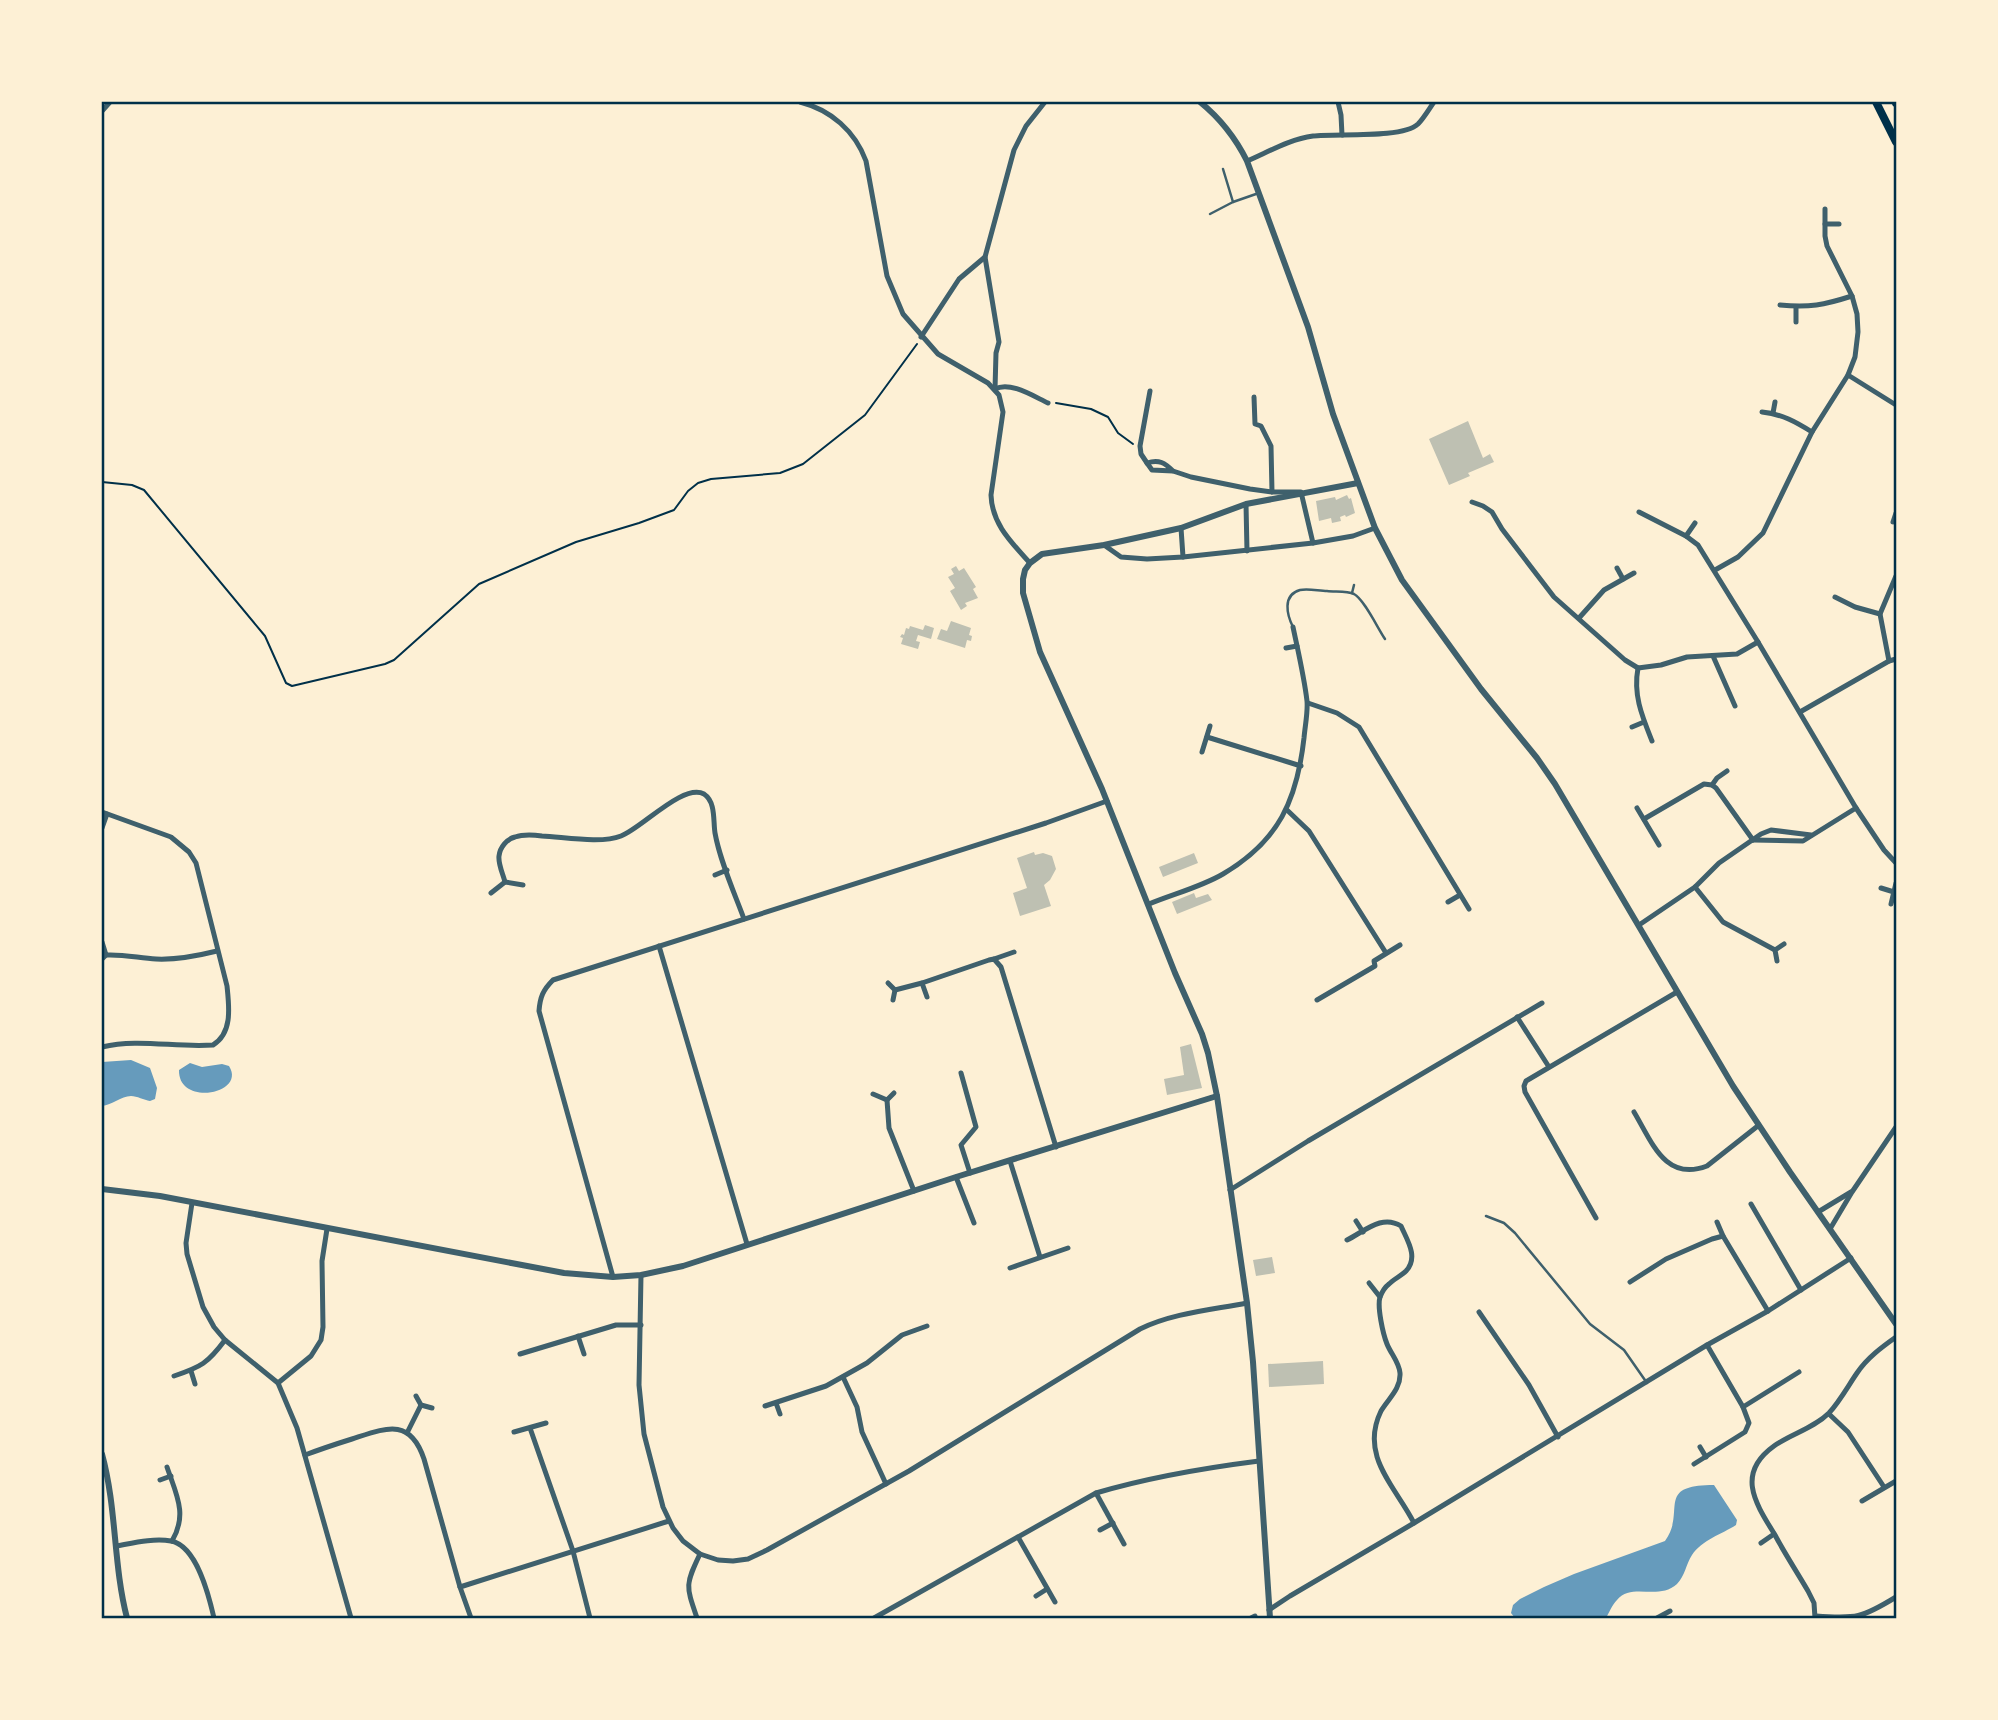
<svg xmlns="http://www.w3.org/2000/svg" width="1998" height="1720" font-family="'DejaVu Sans',sans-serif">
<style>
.water{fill:#669bbc}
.building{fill:#bec0b2}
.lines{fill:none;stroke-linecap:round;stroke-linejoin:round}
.path{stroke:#003049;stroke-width:2}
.service{stroke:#3f606c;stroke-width:2.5}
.minor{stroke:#3f606c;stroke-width:5}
.tertiary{stroke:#3f606c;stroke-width:6}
.trunk{stroke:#003049;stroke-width:8}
.neatline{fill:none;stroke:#003049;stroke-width:2.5}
</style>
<rect width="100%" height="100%" fill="#fdf0d5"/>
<g class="water">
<path d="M 131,1060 L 150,1068 L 157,1088 L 155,1099 L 150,1101 C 144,1100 137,1096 131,1096 C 121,1096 112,1105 102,1106 L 102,1062 Z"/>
<path d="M 190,1063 L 202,1067 L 222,1064 L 229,1066 C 247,1094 178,1107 179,1070 Z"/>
<path d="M 1714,1485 L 1737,1520 L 1736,1525 C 1722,1534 1702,1540 1692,1555 C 1686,1564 1685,1576 1677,1584 C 1658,1601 1632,1582 1617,1600 C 1612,1605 1609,1613 1606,1618 L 1515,1618 L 1511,1613 L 1513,1605 L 1520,1599 L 1544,1587 L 1574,1574 L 1665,1541 C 1687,1511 1654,1485 1714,1485 Z"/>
</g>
<g class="building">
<path d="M 1468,421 L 1483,458 L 1490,454 L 1494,462 L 1468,473 L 1470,476 L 1449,485 L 1429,439 Z"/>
<path d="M 1347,495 L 1349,499 L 1351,498 L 1355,513 L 1346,517 L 1345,515 L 1340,517 L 1341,521 L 1332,523 L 1331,518 L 1319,521 L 1316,501 L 1335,497 L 1336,500 Z"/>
<path d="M 956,566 L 959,571 L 964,568 L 976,587 L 973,589 L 978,598 L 965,603 L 967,606 L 961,610 L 950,591 L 955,588 L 948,577 L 954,574 L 951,569 Z"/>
<path d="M 951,621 L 971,628 L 969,635 L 972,636 L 971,641 L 967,640 L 965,648 L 937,639 L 941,629 L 947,631 Z"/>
<path d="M 925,625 L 934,628 L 931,639 L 918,635 L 916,641 L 920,642 L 918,649 L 901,644 L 903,638 L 900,637 L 902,634 L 904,635 L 906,628 L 909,629 L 910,626 L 923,630 Z"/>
<path d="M 1034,852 L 1035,855 L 1043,853 L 1052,856 L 1056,869 L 1050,880 L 1044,885 L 1051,906 L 1020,916 L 1013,893 L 1027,888 L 1017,858 Z"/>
<path d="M 1194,853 L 1198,863 L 1163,877 L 1159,867 Z"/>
<path d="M 1194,893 L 1196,898 L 1208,894 L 1212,900 L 1177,914 L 1172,902 Z"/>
<path d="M 1191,1044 L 1202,1088 L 1167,1095 L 1164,1079 L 1184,1075 L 1180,1047 Z"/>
<path d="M 1272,1257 L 1275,1273 L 1256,1276 L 1253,1260 Z"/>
<path d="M 1323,1361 L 1324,1384 L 1269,1387 L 1268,1364 Z"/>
</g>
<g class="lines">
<g class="path">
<path d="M 1056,403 L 1091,409 L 1108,417 L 1118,433 L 1133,444"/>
<path d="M 102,482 L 132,485 L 144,490 L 265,636 L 286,683 L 292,686 L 385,664 L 394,660 L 479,584 L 576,542 L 639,523 L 674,510 L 688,491 L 698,483 L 711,479 L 780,473 L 803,464 L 865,415 L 917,344"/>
</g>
<g class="service">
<path d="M 1223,169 L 1233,202"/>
<path d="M 1210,214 L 1233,202 L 1256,194"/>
<path d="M 1352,593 L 1354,585"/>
<path d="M 1293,627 C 1287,615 1282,595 1300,590 C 1308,588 1319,591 1327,591 C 1335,592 1347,591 1354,594 C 1364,599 1378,629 1385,639"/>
<path d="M 1486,1216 L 1504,1223 L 1515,1233 L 1590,1324 L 1624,1350 L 1647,1383"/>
</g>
<g class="minor">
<path d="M 800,102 C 831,110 855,131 866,161 L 887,276 L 903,314 L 938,354 L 988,383 L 999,395 L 1003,412 L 991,495 C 992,524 1011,542 1030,563"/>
<path d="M 1338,102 L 1341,115 L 1342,135"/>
<path d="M 102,111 L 110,102"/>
<path d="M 1247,161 C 1268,152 1290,139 1313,136 C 1336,133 1402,139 1418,124 C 1424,118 1429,109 1434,102"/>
<path d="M 1825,224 L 1839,224"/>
<path d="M 985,257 L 999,342 L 996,353 L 995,389 C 1010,381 1033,396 1048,403"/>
<path d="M 1780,305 C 1809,308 1824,305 1852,296"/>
<path d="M 1796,307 L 1796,322"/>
<path d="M 921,337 L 959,279 L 985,257 L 1014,150 L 1026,126 L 1045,102"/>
<path d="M 1848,375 L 1896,405"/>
<path d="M 1254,397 L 1255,424 L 1261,426 L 1271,446 L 1272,492"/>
<path d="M 1762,412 C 1782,414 1796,422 1812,432"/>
<path d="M 1773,413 L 1775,402"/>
<path d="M 1147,463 L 1141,454 L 1140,446 L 1150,391"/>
<path d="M 1173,471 C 1165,463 1159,459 1147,463 L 1152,470 L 1173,471 L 1191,477 L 1250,489 L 1272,492 L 1301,492 L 1313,543"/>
<path d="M 1472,502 L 1483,506 L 1492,512 L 1502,529 L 1554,597 L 1625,660 L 1638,668 L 1661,665 L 1687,657 L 1737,654 L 1758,642"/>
<path d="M 1246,504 L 1247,551"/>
<path d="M 1639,512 L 1686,536 L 1698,545 L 1758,642 L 1856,808 L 1884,850 L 1896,863"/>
<path d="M 1893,522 L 1896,513"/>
<path d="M 1181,528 L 1183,557"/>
<path d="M 1686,536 L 1695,523"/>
<path d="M 1104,545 L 1121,557 L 1147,559 L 1183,557 L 1313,543 L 1353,536 L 1375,528"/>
<path d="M 1617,568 L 1623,579"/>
<path d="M 1715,570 L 1738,557 L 1763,533 L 1812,432 L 1848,375 L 1855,357 L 1858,332 L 1857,314 L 1852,296 L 1827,246 L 1825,236 L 1825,209"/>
<path d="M 1835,597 L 1855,607 L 1880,614"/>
<path d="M 1579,618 L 1604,590 L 1634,573"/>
<path d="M 1286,648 L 1297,646"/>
<path d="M 1713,656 L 1735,706"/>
<path d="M 1889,661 L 1880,614 L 1896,576"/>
<path d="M 1638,668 C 1633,695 1642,716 1652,741"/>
<path d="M 1308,703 L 1337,713 L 1359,727 L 1469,909"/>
<path d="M 1800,712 L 1889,661 L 1896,659"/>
<path d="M 1632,727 L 1644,722"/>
<path d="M 1207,737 L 1301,766"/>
<path d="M 1202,752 L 1210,726"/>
<path d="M 1712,785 L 1717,778 L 1727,771"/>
<path d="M 1637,808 L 1659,845"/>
<path d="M 1287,810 L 1309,831 L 1386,953"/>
<path d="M 102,812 L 171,837 L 189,852 L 196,863 L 227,986 C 229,1006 233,1033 213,1045 C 176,1048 139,1038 102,1047"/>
<path d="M 1644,819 L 1704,784 L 1712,785 L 1716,788 L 1753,840"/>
<path d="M 102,828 L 107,814"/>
<path d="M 1753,840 L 1803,841 L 1856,808"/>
<path d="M 715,875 L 727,870"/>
<path d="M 505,882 C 503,874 498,864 499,856 C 500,847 507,839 515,837 C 524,834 534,835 542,836 C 564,837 601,844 621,836 C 642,828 683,783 704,794 C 716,802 713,821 715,833 C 720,861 734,892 744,919"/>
<path d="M 1695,887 L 1723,922 L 1775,950"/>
<path d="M 1881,888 L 1894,892"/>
<path d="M 491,893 L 505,882 L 523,885"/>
<path d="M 1448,902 L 1460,895"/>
<path d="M 1149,904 C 1173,894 1201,887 1223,874 C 1279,841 1297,800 1304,738 C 1305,726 1308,712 1307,701 C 1304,676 1298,651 1293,627"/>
<path d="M 1891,904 L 1896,883"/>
<path d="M 1639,925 L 1695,887 L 1719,863 L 1761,834 L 1771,830 L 1811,835"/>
<path d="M 102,942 L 106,955"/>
<path d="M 659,946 L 747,1244"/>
<path d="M 102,959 L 106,955 C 123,954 139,958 156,959 C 177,960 197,956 217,951"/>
<path d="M 994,959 L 1014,952"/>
<path d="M 1777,961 L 1775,950 L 1784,944"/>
<path d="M 888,983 L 895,990 L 893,1000"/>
<path d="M 922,983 L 927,997"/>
<path d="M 895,990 L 922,983 L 989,960 L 994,959 L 1001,967 L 1056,1147"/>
<path d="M 1317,1000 L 1375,966 L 1374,961 L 1400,945"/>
<path d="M 1517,1017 L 1549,1067"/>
<path d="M 961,1073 L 976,1127 L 961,1145 L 970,1173"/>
<path d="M 873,1094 L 887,1100 L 894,1093"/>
<path d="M 887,1100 L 889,1128 L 914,1191"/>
<path d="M 1634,1112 C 1652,1142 1665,1182 1707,1166 L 1759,1125"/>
<path d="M 1010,1161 L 1040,1257"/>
<path d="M 956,1177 L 974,1223"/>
<path d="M 1230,1190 L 1308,1141 L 1542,1003"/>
<path d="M 192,1203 L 186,1243 L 187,1254 L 203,1307 L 214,1327 L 225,1340 L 278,1383 L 297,1428 L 351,1618"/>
<path d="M 1751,1204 L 1801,1290"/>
<path d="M 1818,1212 L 1851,1192"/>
<path d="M 1596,1218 L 1525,1092 L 1524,1086 L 1526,1081 L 1677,992"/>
<path d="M 1356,1221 L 1363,1232"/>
<path d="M 1717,1222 L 1723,1236"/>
<path d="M 1830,1229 L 1852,1192 L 1896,1127"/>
<path d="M 1347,1240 C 1365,1231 1382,1214 1401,1226 C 1407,1240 1419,1257 1406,1271 C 1401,1276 1394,1279 1389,1284 C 1385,1287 1382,1292 1380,1297 C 1377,1307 1383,1334 1387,1344 C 1391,1354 1399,1362 1400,1373 C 1401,1389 1388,1399 1381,1411 C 1359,1456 1396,1487 1414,1523"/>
<path d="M 1010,1268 L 1068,1248"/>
<path d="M 641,1275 L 639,1385 L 644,1434 L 663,1507 L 673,1528 L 683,1541 L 700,1554 L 718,1560 L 733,1561 L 748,1559 L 767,1550 L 909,1471 L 1140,1329 C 1173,1313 1211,1310 1247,1303"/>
<path d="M 613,1277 L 539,1011 C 540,997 543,990 553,980 L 1046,823 L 1107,801"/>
<path d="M 1630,1282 L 1666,1259 L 1712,1239 L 1723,1236 L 1768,1311"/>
<path d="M 1369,1283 L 1380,1297"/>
<path d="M 1479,1312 L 1529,1385 L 1558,1437"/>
<path d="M 578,1336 L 584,1354"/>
<path d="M 520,1354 L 616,1325 L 641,1325"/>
<path d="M 191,1371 L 195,1384"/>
<path d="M 174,1376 C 201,1367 208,1363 225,1340"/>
<path d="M 843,1377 L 857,1407 L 862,1432 L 886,1484"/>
<path d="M 278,1383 L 311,1356 L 321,1340 L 323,1327 L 322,1261 L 327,1229"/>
<path d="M 416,1396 L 421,1405 L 432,1408"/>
<path d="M 776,1403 L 780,1414"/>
<path d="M 765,1406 L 826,1386 L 867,1363 L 902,1335 L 927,1326"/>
<path d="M 1743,1407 L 1799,1372"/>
<path d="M 1829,1414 L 1848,1432 L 1884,1487"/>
<path d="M 530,1428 L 573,1551 L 590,1618"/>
<path d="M 514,1432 L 546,1423"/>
<path d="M 407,1433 L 421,1405"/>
<path d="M 1700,1447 L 1706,1457"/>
<path d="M 305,1455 C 321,1449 336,1444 352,1439 C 386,1428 410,1417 424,1459 L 460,1587 L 471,1618"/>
<path d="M 1694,1464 L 1745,1432 L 1749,1423 L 1743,1407 L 1707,1345"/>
<path d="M 167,1467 C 176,1494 188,1514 172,1541"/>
<path d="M 160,1480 L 171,1476"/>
<path d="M 1096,1493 L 1124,1544"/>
<path d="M 1862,1501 L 1896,1481"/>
<path d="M 1100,1530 L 1113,1523"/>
<path d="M 1018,1537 L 1055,1602"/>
<path d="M 1761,1543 L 1774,1534"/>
<path d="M 116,1546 C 133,1543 153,1538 171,1541 C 197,1546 209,1596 214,1618"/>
<path d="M 460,1587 L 669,1521"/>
<path d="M 1036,1596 L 1047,1589"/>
<path d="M 1269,1610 L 1290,1596 L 1414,1523 L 1707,1345 L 1768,1311 L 1851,1258"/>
<path d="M 1816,1616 C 1856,1619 1862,1618 1896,1597"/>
<path d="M 697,1618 C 686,1586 685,1585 700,1554"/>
<path d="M 874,1618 L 1096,1493 C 1150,1477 1204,1468 1259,1461"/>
<path d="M 1251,1618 L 1255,1616"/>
<path d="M 1657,1618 L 1670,1611"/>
<path d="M 1815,1618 L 1814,1603 L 1808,1591 C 1797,1572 1785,1554 1775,1535 C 1756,1504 1735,1474 1774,1446 C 1791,1434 1814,1428 1829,1413 C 1840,1401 1848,1386 1857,1373 C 1867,1358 1882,1347 1896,1337"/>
</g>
<g class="tertiary">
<path d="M 1200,102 C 1221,119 1235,137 1247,161 L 1308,327 L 1333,414 L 1375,528 L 1402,580 L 1481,689 L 1537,758 L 1555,784 L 1733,1086 L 1790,1172 L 1896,1324"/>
<path d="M 102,1189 L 160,1196 L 564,1273 L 613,1277 L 641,1275 L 683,1266 L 956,1177 L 1217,1096"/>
<path d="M 102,1454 C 117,1509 113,1564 127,1618"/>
<path d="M 1270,1618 L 1253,1362 L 1247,1303 L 1217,1096 L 1208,1053 L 1202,1034 L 1175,973 L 1102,789 L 1040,652 L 1023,593 L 1023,579 L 1025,570 L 1030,563 L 1042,554 L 1104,545 L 1181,528 L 1246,504 L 1358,483"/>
</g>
<g class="trunk">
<path d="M 1876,102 L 1896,142"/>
<path d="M 1896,102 L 1896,103"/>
</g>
</g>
<rect width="1998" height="1720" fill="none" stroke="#fdf0d5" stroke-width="206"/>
<rect x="103" y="103" width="1792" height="1514" class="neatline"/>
</svg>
